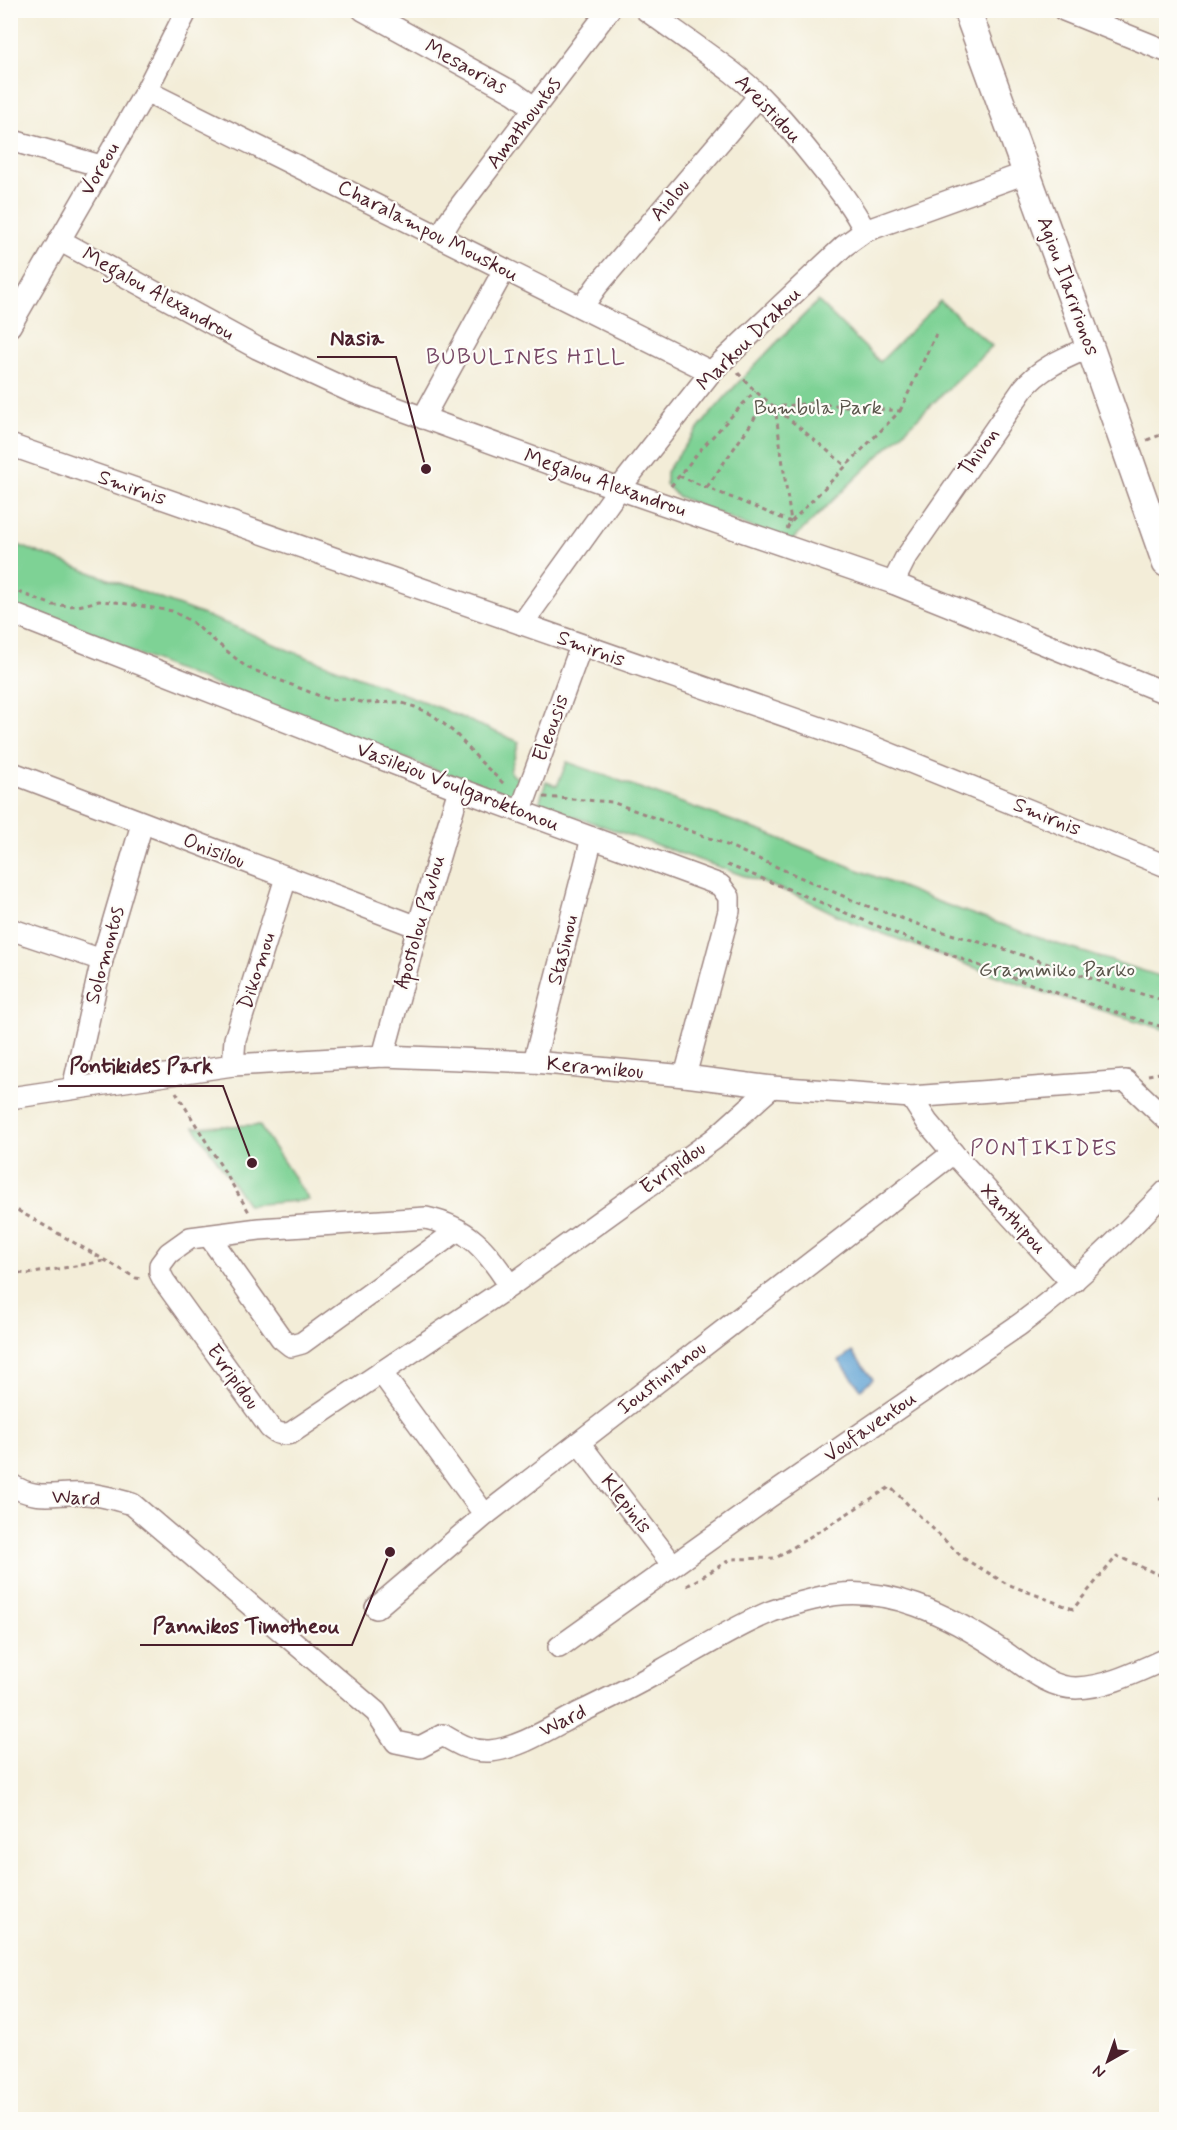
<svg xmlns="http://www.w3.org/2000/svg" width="1177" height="2130" font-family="Mynerve,sans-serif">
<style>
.green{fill:#7ed295;stroke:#647860;stroke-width:1.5}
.water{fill:#5fa2d3;stroke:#54607f;stroke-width:1.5}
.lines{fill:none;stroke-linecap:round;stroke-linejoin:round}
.minor-casing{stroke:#9e8682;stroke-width:24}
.tertiary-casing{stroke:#9e8682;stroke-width:30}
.path{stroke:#9e8682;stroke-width:3;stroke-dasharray:4.5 4.5;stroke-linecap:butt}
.minor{stroke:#fff;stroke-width:21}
.tertiary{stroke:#fff;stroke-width:27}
.labels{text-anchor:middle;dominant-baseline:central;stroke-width:4.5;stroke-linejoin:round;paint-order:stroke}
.street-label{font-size:21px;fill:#4a1f2b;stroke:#fdfcf7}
.park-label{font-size:21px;fill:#5a554b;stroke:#fdfcf7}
.neighbourhood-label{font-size:22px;letter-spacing:1.5px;fill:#774865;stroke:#fdfcf7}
.leader{fill:none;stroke:#4a1f2b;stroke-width:2}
.callout-dot{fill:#4a1f2b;stroke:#fdfcf7;stroke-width:2}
.callout-label{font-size:22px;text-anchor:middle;font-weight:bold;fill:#4a1f2b;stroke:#fdfcf7;stroke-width:4.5;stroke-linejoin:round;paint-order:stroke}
</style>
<rect width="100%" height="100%" fill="#fdfcf7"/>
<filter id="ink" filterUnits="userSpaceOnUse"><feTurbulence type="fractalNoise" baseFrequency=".0167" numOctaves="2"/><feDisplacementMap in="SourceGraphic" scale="12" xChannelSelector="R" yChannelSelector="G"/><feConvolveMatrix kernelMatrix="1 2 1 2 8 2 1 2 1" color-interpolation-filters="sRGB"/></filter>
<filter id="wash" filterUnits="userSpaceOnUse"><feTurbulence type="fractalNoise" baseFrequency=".008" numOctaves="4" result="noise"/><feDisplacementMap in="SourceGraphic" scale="24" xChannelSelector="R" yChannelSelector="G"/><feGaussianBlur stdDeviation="1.35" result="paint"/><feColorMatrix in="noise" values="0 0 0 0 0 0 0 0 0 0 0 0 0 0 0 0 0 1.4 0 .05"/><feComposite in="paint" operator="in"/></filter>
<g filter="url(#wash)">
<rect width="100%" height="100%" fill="#f3edd8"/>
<g class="green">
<path d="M 818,301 L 880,362 L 940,301 L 992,346 L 789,543 L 677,496 L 666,484 L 666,472 C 709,409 764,355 818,301 Z"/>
<path d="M 10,542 L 238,628 L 283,648 L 430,704 L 519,742 L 510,771 L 514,776 L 523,780 L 519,793 L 512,800 L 11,605 Z"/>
<path d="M 567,762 L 766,833 L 941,903 L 1051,942 L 1166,978 L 1166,1030 L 1048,994 L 989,973 L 849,921 L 801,897 L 750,878 L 597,824 L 538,806 L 546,782 L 557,786 Z"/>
<path d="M 259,1125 L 309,1200 L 248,1205 L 194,1127 Z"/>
</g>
<path class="water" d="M 852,1352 L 873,1379 L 861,1389 L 839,1361 Z"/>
</g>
<g filter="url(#ink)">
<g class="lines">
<defs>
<g id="minor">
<path d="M 363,10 L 514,93 L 535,108"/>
<path d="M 646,10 C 675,31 704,51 732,72 C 763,96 788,126 812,156 C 831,180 851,203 865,231"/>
<path d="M 1064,10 L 1166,51"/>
<path d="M 146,91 L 711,372"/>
<path d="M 10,140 L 101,166"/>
<path d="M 440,236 L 451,218 L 609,10"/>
<path d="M 59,240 L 257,348 L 350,391 L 619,489 L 893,583 L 1166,693"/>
<path d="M 582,307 L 597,286 L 759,96"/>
<path d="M 10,326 L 146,91 L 187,10"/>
<path d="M 423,418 L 504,270"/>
<path d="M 10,445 L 866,744 L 1166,866"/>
<path d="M 893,583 L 905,559 L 1023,389 C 1041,367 1065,358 1090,347"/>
<path d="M 10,613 L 459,789 L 720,885 L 729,897 L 729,911 L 685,1076"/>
<path d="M 522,624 L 619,489 L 711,372 L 844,246 L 865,231 L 1026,173"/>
<path d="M 10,772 L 418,927"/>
<path d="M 521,810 L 581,646"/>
<path d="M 10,929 L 102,960"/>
<path d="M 383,1056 L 418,927 L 459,789"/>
<path d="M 534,1062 L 592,838"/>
<path d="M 233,1065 L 235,1039 L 286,878"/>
<path d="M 73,1088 L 102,960 L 142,824"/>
<path d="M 911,1097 L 927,1122 L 953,1153 L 1062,1272 L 1074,1281"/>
<path d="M 10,1098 L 233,1065 L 383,1056 L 534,1062 L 685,1076 L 772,1087 L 911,1097 L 1126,1081 L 1166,1119"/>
<path d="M 209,1236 L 281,1338 L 291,1346 L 302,1343 L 458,1230"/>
<path d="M 510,1286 C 487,1250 468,1227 426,1218 L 259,1229 L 190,1238 L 169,1253 L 160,1265 L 160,1273 L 164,1281 L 270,1428 C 277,1434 282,1435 291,1433 L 510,1286 L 714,1139 L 772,1087"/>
<path d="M 381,1372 L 485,1515"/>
<path d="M 579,1443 L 672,1564"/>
<path d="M 10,1484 C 36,1502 57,1492 85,1494 C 100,1494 117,1500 132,1504 L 376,1712 L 396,1742 L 420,1747 L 443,1735 C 458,1744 471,1752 490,1751 C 520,1748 550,1728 577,1714 C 606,1700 634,1686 662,1670 C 698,1650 732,1628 770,1612 C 785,1606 802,1602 818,1598 C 884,1581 951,1616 1004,1652 C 1026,1667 1049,1688 1076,1688 C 1108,1687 1138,1671 1166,1659"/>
<path d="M 376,1608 L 485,1515 L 953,1153"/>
<path d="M 559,1647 L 769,1497 L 1019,1325 C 1073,1285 1120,1239 1166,1191"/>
</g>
<path id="tertiary" d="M 967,10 L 1090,347 L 1166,563"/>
</defs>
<use href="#minor" class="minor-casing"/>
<use href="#tertiary" class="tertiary-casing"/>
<g class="path">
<path d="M 738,373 L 755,391 L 846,466"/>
<path d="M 900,411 L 936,334"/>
<path d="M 1147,440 L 1166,433"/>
<path d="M 679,476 L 791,522"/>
<path d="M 671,486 L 702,448 L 755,391"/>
<path d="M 707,487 L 753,421 L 764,399"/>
<path d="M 787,529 L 791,522 L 900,411 L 812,403 L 775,407 L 791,522"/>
<path d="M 10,589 L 53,605 L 78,606 L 99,601 L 115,602 L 172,611 L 192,622 L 246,667 L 330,700 L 349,699 L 365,703 L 399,702 L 415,707 L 433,715 L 456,734 L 480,761 L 504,784"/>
<path d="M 544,797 L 612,802 L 720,842 L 859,903 L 926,927 L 1004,949 L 1114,986 L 1166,1001"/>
<path d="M 727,865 C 802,893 876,927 951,955 C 1022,982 1094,1006 1166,1028"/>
<path d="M 1148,1075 L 1166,1072"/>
<path d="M 176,1092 L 249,1212"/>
<path d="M 10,1206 L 136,1278 L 142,1279"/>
<path d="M 10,1272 L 28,1274 L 104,1261"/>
<path d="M 1159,1499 L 1166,1499"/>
<path d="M 687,1586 L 731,1559 L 776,1558 L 890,1487 L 963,1558 L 1007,1584 L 1073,1609 L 1117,1556 L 1166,1578"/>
</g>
<use href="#minor" class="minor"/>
<use href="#tertiary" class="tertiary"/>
</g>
</g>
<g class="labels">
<g class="street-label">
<text transform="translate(466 67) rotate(29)">Mesaorias</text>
<text transform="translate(768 109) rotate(46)">Areistidou</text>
<text transform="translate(524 123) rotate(-53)">Amathountos</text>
<text transform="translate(100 169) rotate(-60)">Voreou</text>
<text transform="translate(670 200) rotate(-50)">Aiolou</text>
<text transform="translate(428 231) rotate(27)">Charalampou Mouskou</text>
<text transform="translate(1068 286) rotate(70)">Agiou Ilaririonos</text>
<text transform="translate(158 294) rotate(29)">Megalou Alexandrou</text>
<text transform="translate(749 339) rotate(-45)">Markou Drakou</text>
<text transform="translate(979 452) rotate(-55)">Thivon</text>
<text transform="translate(605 483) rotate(19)">Megalou Alexandrou</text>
<text transform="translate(132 488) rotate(19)">Smirnis</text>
<text transform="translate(591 649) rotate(20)">Smirnis</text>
<text transform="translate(551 728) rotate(-70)">Eleousis</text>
<text transform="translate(458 787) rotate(21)">Vasileiou Voulgaroktonou</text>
<text transform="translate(1047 817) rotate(22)">Smirnis</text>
<text transform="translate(214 851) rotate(21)">Onisilou</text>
<text transform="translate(420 922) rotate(-74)">Apostolou Pavlou</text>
<text transform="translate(563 950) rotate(-76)">Stasinou</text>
<text transform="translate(105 955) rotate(-75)">Solomontos</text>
<text transform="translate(257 971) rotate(-72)">Dikomou</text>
<text transform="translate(595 1068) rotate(5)">Keramikou</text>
<text transform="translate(673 1168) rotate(-36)">Evripidou</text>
<text transform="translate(1013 1219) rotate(47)">Xanthipou</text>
<text transform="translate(233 1377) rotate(54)">Evripidou</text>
<text transform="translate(662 1378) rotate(-38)">Ioustinianou</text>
<text transform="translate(870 1427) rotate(-35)">Voufaventou</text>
<text transform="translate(76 1498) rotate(3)">Ward</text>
<text transform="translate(626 1504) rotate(52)">Klepinis</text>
<text transform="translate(563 1721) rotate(-26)">Ward</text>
</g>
<g class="park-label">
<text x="818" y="408">Bumbula Park</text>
<text x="1057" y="970">Grammiko Parko</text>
</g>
<g class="neighbourhood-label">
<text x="526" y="358">BUBULINES HILL</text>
<text x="1044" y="1149">PONTIKIDES</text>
</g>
</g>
<path class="leader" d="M426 469L396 357H317M252 1163L223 1086H58M390 1552L352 1645H140"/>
<g class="callout-dot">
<circle cx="426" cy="469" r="6"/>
<circle cx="252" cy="1163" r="6"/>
<circle cx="390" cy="1552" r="6"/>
</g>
<g class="callout-label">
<text x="357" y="345">Nasia</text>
<text x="141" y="1073">Pontikides Park</text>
<text x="246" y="1633">Pannikos Timotheou</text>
</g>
<rect width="1177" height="2130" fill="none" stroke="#fdfcf7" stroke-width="36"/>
<g transform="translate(1108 2061) rotate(220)" stroke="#fdfcf7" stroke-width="4.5" paint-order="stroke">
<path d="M0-4.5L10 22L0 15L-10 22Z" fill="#4a1f2b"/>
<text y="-9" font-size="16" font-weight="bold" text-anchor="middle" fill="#4a1f2b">N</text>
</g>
</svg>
